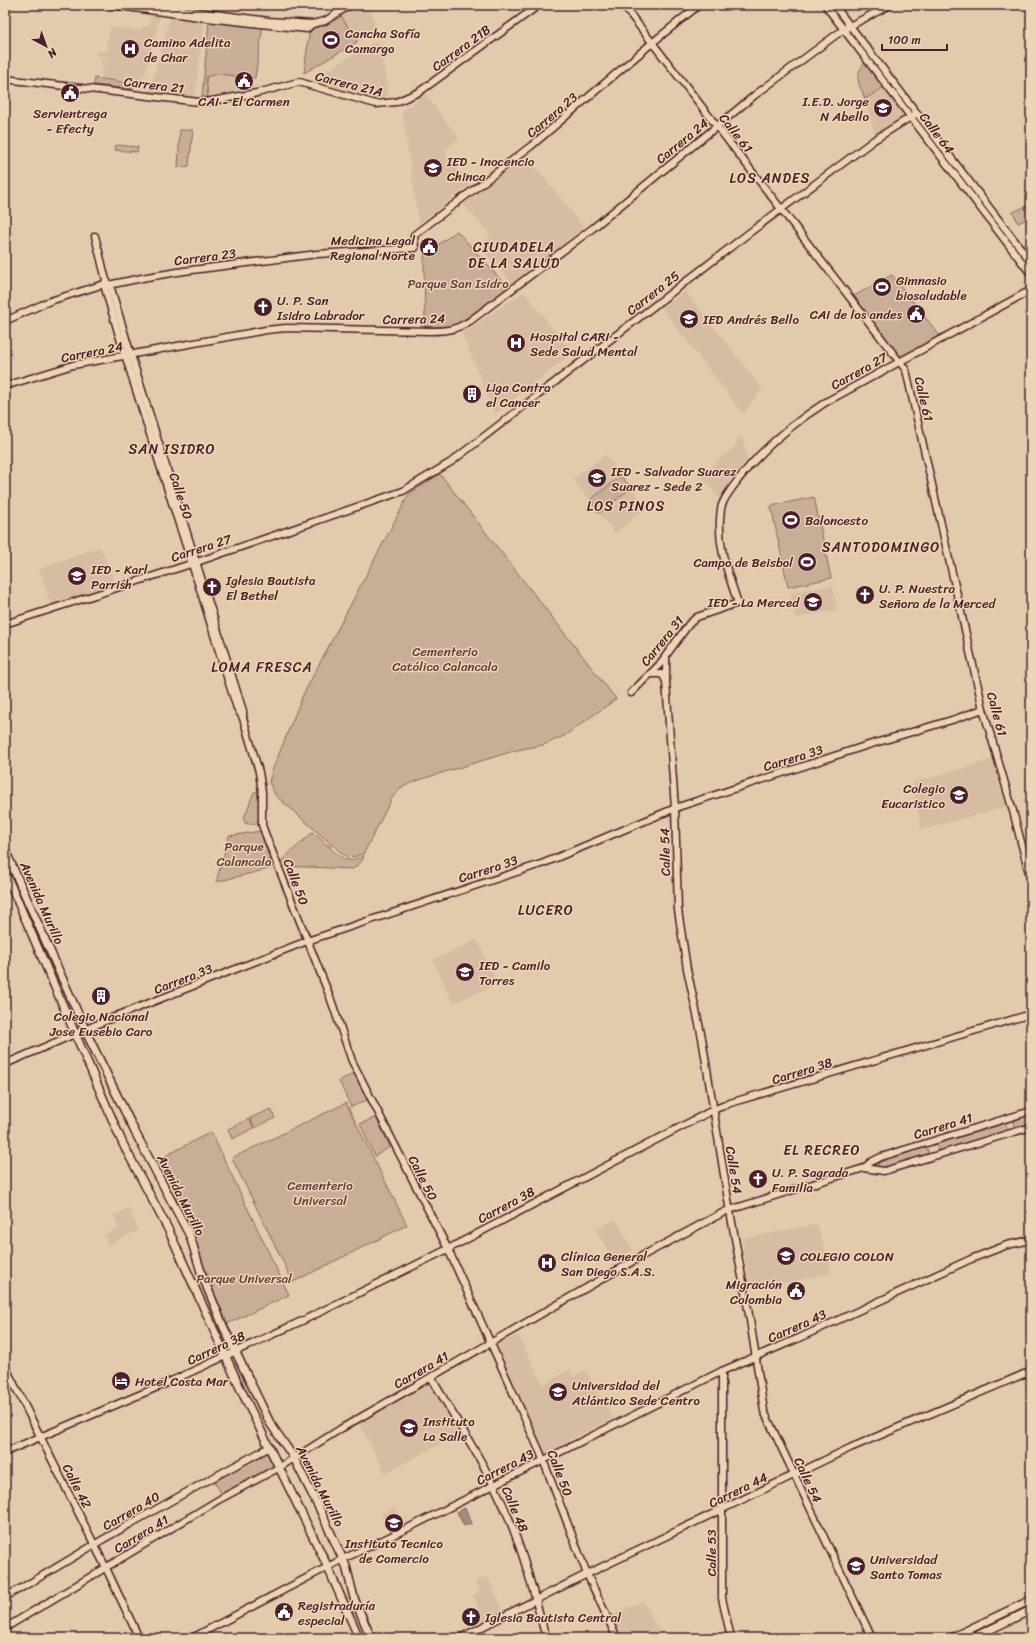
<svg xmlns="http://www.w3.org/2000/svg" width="1036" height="1643" font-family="Sriracha,sans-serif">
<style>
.built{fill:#d5bca2}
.green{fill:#c9ae97;stroke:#8a6661}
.water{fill:#a8887b;stroke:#825e5b}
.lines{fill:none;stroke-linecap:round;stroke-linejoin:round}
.secondary-casing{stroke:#4a1f2b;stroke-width:9}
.primary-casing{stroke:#4a1f2b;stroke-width:10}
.secondary{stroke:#ecd5b5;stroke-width:6}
.primary{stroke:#ecd5b5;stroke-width:7}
.labels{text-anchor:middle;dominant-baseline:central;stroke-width:3;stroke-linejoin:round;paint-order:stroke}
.poi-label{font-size:13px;fill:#4a1f2b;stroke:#ecd5b5;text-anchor:start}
.street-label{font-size:13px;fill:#4a1f2b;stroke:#ecd5b5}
.park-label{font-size:13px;fill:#633c41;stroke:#ecd5b5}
.neighbourhood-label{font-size:14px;letter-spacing:1px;fill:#4a1f2b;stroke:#ecd5b5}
</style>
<rect width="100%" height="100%" fill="#e2caad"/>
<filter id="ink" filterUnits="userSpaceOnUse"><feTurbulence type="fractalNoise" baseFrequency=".025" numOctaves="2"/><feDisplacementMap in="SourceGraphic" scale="8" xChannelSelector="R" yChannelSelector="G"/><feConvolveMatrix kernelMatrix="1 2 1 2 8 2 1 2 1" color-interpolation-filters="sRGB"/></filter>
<g filter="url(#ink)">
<g class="built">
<path d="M 355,5 L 371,5 L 376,32 L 357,42 L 340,14 Z"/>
<path d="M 150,14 L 160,17 L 145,74 L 142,74 L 139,86 L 133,85 L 133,81 L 101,78 L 101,75 L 100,74 L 101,69 L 102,69 L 103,65 L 106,64 L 101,64 L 101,60 L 107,60 L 108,57 L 96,56 L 96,51 L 108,51 L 108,45 L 106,44 L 106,40 L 109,39 L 110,27 L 142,30 L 142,27 L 147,27 L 148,25 L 151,25 L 151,22 L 149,21 Z"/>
<path d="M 171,15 L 204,20 L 195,98 L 149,92 Z"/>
<path d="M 375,42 L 380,45 L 388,91 L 387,96 L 375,98 L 316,81 L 316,77 Z"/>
<path d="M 216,74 L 241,77 L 240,92 L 208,97 L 206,77 Z"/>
<path d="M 884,87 L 906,116 L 875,136 L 865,99 Z"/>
<path d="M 425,94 L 459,138 L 444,151 L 469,185 L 419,224 L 402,111 Z"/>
<path d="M 525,154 L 584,228 L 512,284 L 479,245 L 491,236 L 463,204 Z"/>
<path d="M 685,291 L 762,388 L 743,414 L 662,308 Z"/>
<path d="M 524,292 L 573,353 L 495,414 L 462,333 Z"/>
<path d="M 741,437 L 743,439 L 747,460 L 733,477 L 720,499 L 701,475 L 732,449 Z"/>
<path d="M 605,455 L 621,476 L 590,500 L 573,479 Z"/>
<path d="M 631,488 L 646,508 L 615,533 L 599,513 Z"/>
<path d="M 100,547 L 115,584 L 51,605 L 39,569 Z"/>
<path d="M 832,585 L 837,610 L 795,618 L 790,593 Z"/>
<path d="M 993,759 L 1006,807 L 921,830 L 913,783 Z"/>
<path d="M 477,940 L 498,984 L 453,1003 L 433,960 Z"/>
<path d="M 129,1208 L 138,1230 L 108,1245 L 104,1235 L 119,1229 L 114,1215 Z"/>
<path d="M 616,1219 L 633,1250 L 613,1261 L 596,1229 Z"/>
<path d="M 817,1224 L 832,1273 L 750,1289 L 742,1239 Z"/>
<path d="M 518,1335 L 543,1385 L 569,1370 L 573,1377 L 585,1370 L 613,1418 L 545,1453 L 495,1346 Z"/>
<path d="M 430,1380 L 459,1434 L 385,1473 L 358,1421 Z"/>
<path d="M 395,1507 L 404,1526 L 390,1533 L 381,1514 Z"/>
<path d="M 487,1576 L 504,1612 L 484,1621 L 473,1595 L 480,1592 L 475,1582 Z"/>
<path d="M 643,1601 L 661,1634 L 666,1635 L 666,1638 L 619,1638 L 609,1617 Z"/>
</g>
<g class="green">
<path d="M 340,14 L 357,42 L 304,73 L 310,26 Z"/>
<path d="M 209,21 L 263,25 L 255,78 L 216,74 L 206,77 L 208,97 L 202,97 Z"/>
<path d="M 865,62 L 884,87 L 865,99 C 859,82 853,78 865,62 Z"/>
<path d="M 95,78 L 130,83 L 133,89 L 94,85 Z"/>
<path d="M 180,130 L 193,130 L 189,166 L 178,168 Z"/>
<path d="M 116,145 L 138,147 L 137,152 L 115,150 Z"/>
<path d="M 1031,204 L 1031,217 L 1018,223 L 1013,212 Z"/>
<path d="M 457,231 L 508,288 L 455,326 L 425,327 L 424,255 Z"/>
<path d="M 892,275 L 940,336 L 900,358 L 852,297 Z"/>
<path d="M 440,474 L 616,699 L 564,736 L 543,745 L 517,750 L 422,779 L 402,787 L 392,798 L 364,853 L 354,857 L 345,856 L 275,795 L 269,782 L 272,771 L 303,695 L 409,494 Z"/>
<path d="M 621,476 L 631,488 L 599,513 L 590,500 Z"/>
<path d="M 814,497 L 831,578 L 788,587 L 771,506 Z"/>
<path d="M 254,792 L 257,792 L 259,795 L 260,819 C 256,825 250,825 245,823 L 244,818 Z"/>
<path d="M 261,831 L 272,868 L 216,882 L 229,836 Z"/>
<path d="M 313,832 L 327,845 L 330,845 L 330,848 C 342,859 348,865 364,855 L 362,861 L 353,869 L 282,866 L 280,862 Z"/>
<path d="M 354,1073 L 367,1100 L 351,1107 L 339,1081 Z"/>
<path d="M 346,1103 L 407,1225 L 293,1282 L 232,1158 Z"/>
<path d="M 271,1109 L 275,1118 L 255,1128 L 250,1118 Z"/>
<path d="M 1031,1114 L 1031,1124 L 1017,1128 L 1014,1126 L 1013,1122 L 1015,1119 Z"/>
<path d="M 376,1117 L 390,1147 L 375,1156 L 360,1124 Z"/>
<path d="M 249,1119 L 254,1128 L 232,1139 L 228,1129 Z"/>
<path d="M 1005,1123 L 1008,1129 L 1007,1131 L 941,1151 L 938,1150 L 937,1146 L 938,1143 Z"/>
<path d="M 211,1132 L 289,1295 L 227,1324 L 206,1273 L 191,1227 L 156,1161 Z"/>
<path d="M 925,1147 L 928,1150 L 928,1154 L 926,1156 L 884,1169 L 879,1168 L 878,1164 L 879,1160 Z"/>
<path d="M 266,1451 L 274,1466 L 222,1495 L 213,1479 Z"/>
</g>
<path class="water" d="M 465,1508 L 472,1523 L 464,1526 L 457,1512 Z"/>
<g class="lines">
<defs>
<g id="secondary">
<path d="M 112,5 L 207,18 L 307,29 L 312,24"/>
<path d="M 146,5 L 269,21 L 312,24 L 325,21 L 350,5"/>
<path d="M 623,5 L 906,370 L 983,709 L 1013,811 L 1031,881"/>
<path d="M 825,5 L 1031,274"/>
<path d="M 834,5 L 1031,262"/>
<path d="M 5,79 L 199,102 L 206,102 L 257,93 L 299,82 L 376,104 L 396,102 L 419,92 L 539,5"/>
<path d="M 95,236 L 106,280 L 110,285 L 131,355 L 243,711 L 243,718"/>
<path d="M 106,280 L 104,285 C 131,378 161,469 191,561 C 207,610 221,660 237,708 L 243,718 L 259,772 L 262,792 L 262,825 L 266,836 L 330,997 L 352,1061 L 448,1249 L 540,1452 L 587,1574 L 617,1638"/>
<path d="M 5,321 L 50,301 L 101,285 L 113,284 L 147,277 L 184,271 L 317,254 L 415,248 L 414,235 L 531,146 L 652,43 L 699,5"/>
<path d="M 5,386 L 73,365 L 266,330 L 286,328 L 430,331 C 447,331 455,330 470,321 L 593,228 L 755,95 L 794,66 L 844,29 L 890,5"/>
<path d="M 5,624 L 197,562 L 403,491 L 451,462 L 749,233 L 874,140 L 917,113"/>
<path d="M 666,656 L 666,682 L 675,808 L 678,910 L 687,969 L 702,1038 L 729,1206 L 750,1320 L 764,1411 L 872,1638"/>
<path d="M 651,674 L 662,674 L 666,681"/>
<path d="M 631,693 L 659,665 L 689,624 L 697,617 L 738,603 C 727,571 716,543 721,509 C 722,501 728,494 732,488 C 757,453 790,425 826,402 L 1031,290"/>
<path d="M 5,1064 L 119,1015 L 307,941 L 544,863 L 678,807 L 865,746 L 955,719 L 983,709"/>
<path d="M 864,1168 L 884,1171 L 1031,1127"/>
<path d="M 5,1366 L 106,1568 L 139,1638"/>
<path d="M 722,1371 L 722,1598 L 731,1638"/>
<path d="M 431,1377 C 457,1422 488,1468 508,1516 C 524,1555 535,1597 546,1638"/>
<path d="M 5,1452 L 167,1383 L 306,1319 L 448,1249 L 713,1110 L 730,1103 L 1031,1014"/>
<path d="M 5,1597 C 38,1579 70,1559 102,1540 C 158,1508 213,1477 270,1447"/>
<path d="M 5,1628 L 220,1499 L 280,1467 L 342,1428 L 642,1256 L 726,1211 L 864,1168 L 871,1162 L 881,1157 L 1031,1111"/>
<path d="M 192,1638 L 343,1559 L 410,1527 L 722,1371 L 799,1338 L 971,1259 L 1007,1245 L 1031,1240"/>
<path d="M 460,1638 L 587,1574 L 850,1448 L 1031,1371"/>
</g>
<g id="primary">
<path d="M 5,850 L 88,1036 L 135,1132 L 190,1236 L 202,1275 L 224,1328 L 270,1423 L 294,1458 L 321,1512 L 346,1566 L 354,1598 L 371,1638"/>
<path d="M 5,872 L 123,1144 L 169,1231 L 241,1390 L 325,1561 L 359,1638"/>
<path d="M 951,1638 L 1031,1600"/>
<path d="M 972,1638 L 1031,1610"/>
</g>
</defs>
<use href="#secondary" class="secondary-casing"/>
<use href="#primary" class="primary-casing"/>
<use href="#secondary" class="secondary"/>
<use href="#primary" class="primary"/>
</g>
</g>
<defs>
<symbol id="stadium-disc" viewBox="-11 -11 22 22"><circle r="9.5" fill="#4a1f2b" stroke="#ecd5b5"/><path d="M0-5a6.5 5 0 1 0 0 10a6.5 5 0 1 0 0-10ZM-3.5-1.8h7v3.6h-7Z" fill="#fff"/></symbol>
<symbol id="hospital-disc" viewBox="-11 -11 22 22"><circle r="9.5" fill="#4a1f2b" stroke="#ecd5b5"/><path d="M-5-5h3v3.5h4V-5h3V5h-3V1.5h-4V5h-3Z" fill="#fff"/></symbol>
<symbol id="civic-disc" viewBox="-11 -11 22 22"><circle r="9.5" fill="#4a1f2b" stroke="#ecd5b5"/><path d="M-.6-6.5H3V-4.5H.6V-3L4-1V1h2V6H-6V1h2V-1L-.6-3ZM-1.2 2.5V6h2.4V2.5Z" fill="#fff"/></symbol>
<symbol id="school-disc" viewBox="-11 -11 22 22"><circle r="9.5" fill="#4a1f2b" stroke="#ecd5b5"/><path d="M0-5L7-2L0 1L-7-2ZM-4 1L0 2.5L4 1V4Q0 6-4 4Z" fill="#fff"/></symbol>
<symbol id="church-disc" viewBox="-11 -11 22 22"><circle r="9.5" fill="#4a1f2b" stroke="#ecd5b5"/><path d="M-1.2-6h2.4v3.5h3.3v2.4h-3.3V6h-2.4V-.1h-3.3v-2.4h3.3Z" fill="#fff"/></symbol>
<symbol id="building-disc" viewBox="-11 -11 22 22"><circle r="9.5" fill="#4a1f2b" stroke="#ecd5b5"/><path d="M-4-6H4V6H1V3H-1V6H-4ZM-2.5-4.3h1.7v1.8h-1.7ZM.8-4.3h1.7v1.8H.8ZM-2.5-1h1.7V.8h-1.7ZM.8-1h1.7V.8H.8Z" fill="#fff"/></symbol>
<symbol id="hotel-disc" viewBox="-11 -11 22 22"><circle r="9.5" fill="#4a1f2b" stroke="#ecd5b5"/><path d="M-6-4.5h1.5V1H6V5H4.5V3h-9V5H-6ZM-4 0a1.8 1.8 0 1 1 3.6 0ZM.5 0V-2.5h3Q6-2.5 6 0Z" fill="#fff"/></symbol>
<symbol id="university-disc" viewBox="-11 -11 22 22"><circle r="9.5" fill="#4a1f2b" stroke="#ecd5b5"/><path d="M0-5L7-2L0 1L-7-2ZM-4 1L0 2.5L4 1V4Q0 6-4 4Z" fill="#fff"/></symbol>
</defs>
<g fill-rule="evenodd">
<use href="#stadium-disc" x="320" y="29" width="22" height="22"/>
<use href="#hospital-disc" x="119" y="38" width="22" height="22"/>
<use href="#civic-disc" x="233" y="70" width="22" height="22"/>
<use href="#civic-disc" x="59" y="82" width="22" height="22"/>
<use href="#school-disc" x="872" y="97" width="22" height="22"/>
<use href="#school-disc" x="422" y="157" width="22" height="22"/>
<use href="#civic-disc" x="418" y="236" width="22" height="22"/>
<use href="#stadium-disc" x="871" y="276" width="22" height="22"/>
<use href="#church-disc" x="252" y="296" width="22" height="22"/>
<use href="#civic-disc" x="905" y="303" width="22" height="22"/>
<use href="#school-disc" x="678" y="308" width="22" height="22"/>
<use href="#hospital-disc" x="505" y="332" width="22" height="22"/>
<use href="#building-disc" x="461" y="383" width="22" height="22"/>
<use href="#school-disc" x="586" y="467" width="22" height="22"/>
<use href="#stadium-disc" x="780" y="509" width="22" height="22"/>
<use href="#stadium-disc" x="796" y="551" width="22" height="22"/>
<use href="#school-disc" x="66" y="565" width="22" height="22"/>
<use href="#church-disc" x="201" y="576" width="22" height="22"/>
<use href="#church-disc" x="854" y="584" width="22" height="22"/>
<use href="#school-disc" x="802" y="591" width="22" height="22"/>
<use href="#school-disc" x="948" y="784" width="22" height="22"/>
<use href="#school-disc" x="454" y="961" width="22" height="22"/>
<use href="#building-disc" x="90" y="985" width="22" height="22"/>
<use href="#church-disc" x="747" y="1168" width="22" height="22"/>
<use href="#school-disc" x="775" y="1245" width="22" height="22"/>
<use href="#hospital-disc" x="536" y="1252" width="22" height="22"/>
<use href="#civic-disc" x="785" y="1280" width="22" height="22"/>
<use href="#hotel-disc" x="110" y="1370" width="22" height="22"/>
<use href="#university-disc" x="547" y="1381" width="22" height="22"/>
<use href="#school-disc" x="398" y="1417" width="22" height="22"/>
<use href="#school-disc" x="383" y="1512" width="22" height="22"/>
<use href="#university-disc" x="845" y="1555" width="22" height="22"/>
<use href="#civic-disc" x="273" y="1601" width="22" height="22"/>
<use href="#church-disc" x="460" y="1606" width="22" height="22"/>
</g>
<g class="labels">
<g class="poi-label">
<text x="345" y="33">Cancha Sofía<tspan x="345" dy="15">Camargo</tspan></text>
<text x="144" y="42">Camino Adelita<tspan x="144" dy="15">de Char</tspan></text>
<text x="244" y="101" text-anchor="middle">CAI - El Carmen</text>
<text x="869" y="101" text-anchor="end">I.E.D. Jorge<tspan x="869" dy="15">N Abello</tspan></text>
<text x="70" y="113" text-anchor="middle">Servientrega<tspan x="70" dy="15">- Efecty</tspan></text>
<text x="447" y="161">IED - Inocencio<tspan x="447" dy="15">Chinca</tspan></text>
<text x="415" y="240" text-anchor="end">Medicina Legal<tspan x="415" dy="15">Regional Norte</tspan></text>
<text x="896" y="280">Gimnasio<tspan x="896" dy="15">biosaludable</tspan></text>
<text x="277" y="300">U. P. San<tspan x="277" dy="15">Isidro Labrador</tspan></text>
<text x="902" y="314" text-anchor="end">CAI de los andes</text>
<text x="703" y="319">IED Andrés Bello</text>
<text x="530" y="336">Hospital CARI -<tspan x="530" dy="15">Sede Salud Mental</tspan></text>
<text x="486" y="387">Liga Contra<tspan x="486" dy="15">el Cancer</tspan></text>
<text x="611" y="471">IED - Salvador Suarez<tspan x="611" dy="15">Suarez - Sede 2</tspan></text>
<text x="805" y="520">Baloncesto</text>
<text x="793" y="562" text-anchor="end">Campo de Beisbol</text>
<text x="91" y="569">IED - Karl<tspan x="91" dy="15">Parrish</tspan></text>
<text x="226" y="580">Iglesia Bautista<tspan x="226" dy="15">El Bethel</tspan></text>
<text x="879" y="588">U. P. Nuestra<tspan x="879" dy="15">Señora de la Merced</tspan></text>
<text x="799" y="602" text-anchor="end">IED - La Merced</text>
<text x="945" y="788" text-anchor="end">Colegio<tspan x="945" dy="15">Eucaristico</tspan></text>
<text x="479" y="965">IED - Camilo<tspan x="479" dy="15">Torres</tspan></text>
<text x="101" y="1016" text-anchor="middle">Colegio Nacional<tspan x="101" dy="15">Jose Eusebio Caro</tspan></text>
<text x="772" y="1172">U. P. Sagrada<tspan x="772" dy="15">Familia</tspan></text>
<text x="561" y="1256">Clínica General<tspan x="561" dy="15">San Diego S.A.S.</tspan></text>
<text x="800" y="1256">COLEGIO COLON</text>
<text x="782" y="1284" text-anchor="end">Migración<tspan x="782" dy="15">Colombia</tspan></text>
<text x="135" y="1381">Hotel Costa Mar</text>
<text x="572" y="1385">Universidad del<tspan x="572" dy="15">Atlántico Sede Centro</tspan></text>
<text x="423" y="1421">Instituto<tspan x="423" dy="15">La Salle</tspan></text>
<text x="394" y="1543" text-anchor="middle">Instituto Tecnico<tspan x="394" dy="15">de Comercio</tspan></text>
<text x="870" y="1559">Universidad<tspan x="870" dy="15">Santo Tomas</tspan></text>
<text x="298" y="1605">Registraduría<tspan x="298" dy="15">especial</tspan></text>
<text x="485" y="1617">Iglesia Bautista Central</text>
</g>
<g class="street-label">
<text transform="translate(461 48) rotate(-36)">Carrera 21B</text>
<text transform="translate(349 84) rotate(14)">Carrera 21A</text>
<text transform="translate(154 85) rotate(7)">Carrera 21</text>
<text transform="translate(552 115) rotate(-40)">Carrera 23</text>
<text transform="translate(736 133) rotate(52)">Calle 61</text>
<text transform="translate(937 133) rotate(53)">Calle 64</text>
<text transform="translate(682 141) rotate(-39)">Carrera 24</text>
<text transform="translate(205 257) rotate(-7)">Carrera 23</text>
<text transform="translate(653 293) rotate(-38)">Carrera 25</text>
<text transform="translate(414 319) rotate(-1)">Carrera 24</text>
<text transform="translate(92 352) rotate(-11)">Carrera 24</text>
<text transform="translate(859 371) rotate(-29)">Carrera 27</text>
<text transform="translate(924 399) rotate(77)">Calle 61</text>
<text transform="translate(181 496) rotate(72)">Calle 50</text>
<text transform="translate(201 548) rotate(-18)">Carrera 27</text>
<text transform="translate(662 641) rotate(-51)">Carrera 31</text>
<text transform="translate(997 714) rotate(75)">Calle 61</text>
<text transform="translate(793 758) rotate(-17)">Carrera 33</text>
<text transform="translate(665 852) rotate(-91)">Calle 54</text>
<text transform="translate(488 869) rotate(-18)">Carrera 33</text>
<text transform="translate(296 882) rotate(69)">Calle 50</text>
<text transform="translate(42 903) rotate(66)">Avenida Murillo</text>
<text transform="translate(183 979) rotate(-21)">Carrera 33</text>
<text transform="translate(802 1071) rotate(-17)">Carrera 38</text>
<text transform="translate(943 1126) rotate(-17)">Carrera 41</text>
<text transform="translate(734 1170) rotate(81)">Calle 54</text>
<text transform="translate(423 1178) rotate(63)">Calle 50</text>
<text transform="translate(181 1195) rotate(63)">Avenida Murillo</text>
<text transform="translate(506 1205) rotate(-28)">Carrera 38</text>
<text transform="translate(797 1326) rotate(-24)">Carrera 43</text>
<text transform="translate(216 1348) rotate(-25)">Carrera 38</text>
<text transform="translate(421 1370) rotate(-30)">Carrera 41</text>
<text transform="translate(505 1467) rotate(-27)">Carrera 43</text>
<text transform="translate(560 1473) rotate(69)">Calle 50</text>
<text transform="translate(808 1480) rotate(65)">Calle 54</text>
<text transform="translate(77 1486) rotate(63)">Calle 42</text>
<text transform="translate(320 1486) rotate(63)">Avenida Murillo</text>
<text transform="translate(738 1490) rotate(-26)">Carrera 44</text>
<text transform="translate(515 1509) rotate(67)">Calle 48</text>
<text transform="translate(131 1511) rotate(-30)">Carrera 40</text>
<text transform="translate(141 1534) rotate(-31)">Carrera 41</text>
<text transform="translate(711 1553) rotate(-90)">Calle 53</text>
</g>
<g class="park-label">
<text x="458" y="283">Parque San Isidro</text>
<text x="445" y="651">Cementerio<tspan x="445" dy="15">Católico Calancala</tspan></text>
<text x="244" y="846">Parque<tspan x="244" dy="15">Calancala</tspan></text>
<text x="320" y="1185">Cementerio<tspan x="320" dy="15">Universal</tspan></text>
<text x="244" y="1278">Parque Universal</text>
</g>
<g class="neighbourhood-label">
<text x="770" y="178">LOS ANDES</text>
<text x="514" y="247">CIUDADELA<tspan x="514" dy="16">DE LA SALUD</tspan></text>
<text x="172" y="449">SAN ISIDRO</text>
<text x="626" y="506">LOS PINOS</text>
<text x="881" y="547">SANTODOMINGO</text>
<text x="262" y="667">LOMA FRESCA</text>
<text x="546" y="910">LUCERO</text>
<text x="822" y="1150">EL RECREO</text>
</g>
</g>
<rect width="1036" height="1643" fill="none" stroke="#ecd5b5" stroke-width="20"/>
<rect x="10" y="10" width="1016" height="1623" fill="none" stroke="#4a1f2b" stroke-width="1.5" filter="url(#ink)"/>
<g transform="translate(46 46) rotate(139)" stroke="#ecd5b5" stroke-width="3" paint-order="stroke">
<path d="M0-3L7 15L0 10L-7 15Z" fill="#4a1f2b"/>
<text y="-6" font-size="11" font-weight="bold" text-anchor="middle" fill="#4a1f2b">N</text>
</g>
<path d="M882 44v6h65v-6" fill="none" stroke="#4a1f2b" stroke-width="2"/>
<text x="888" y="44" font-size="12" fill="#4a1f2b" stroke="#ecd5b5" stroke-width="3" paint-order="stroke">100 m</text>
</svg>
